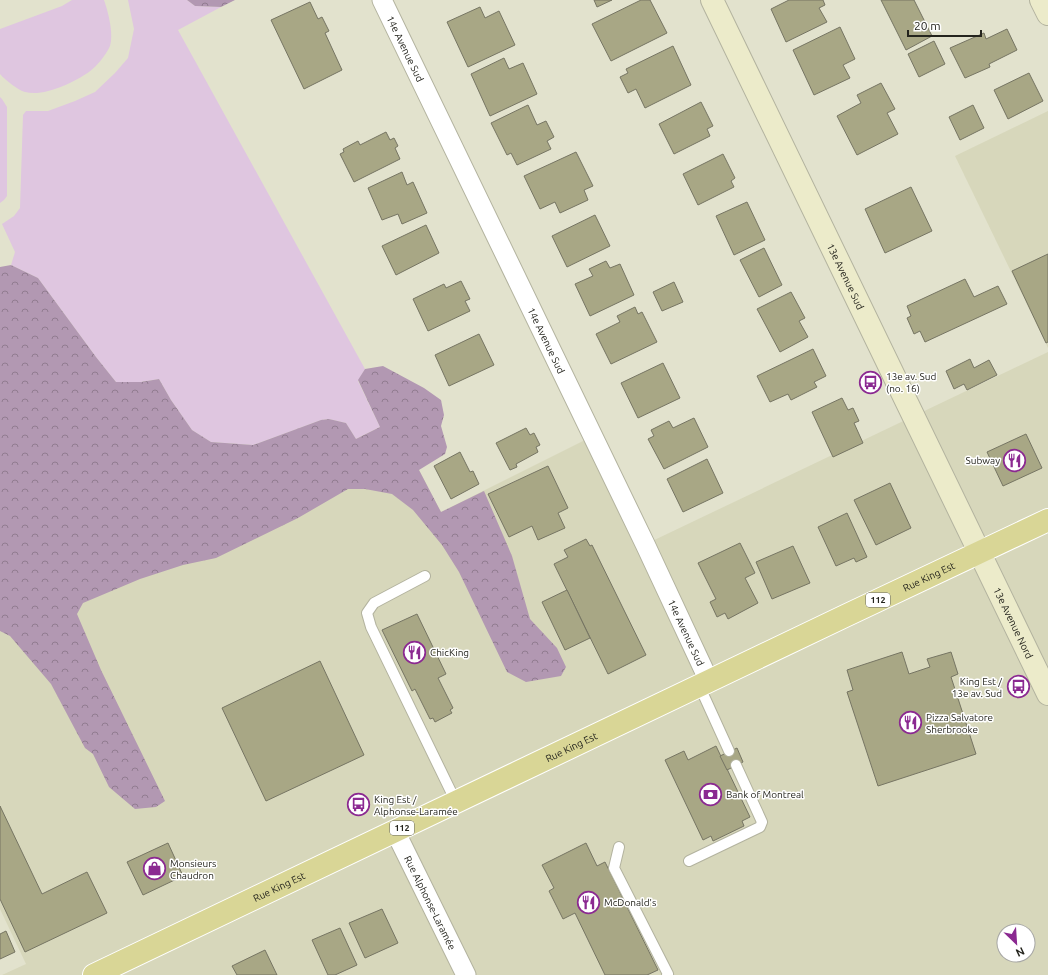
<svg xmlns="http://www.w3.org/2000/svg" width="1048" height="975" font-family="Ubuntu,sans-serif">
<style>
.built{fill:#d7d7bb;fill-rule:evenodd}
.grass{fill:#dfc6e0}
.forest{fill:url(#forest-crowns)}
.building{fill:#a8a785;stroke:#767563}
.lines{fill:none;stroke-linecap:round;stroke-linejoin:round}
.lane-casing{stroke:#b3b39f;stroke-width:12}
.street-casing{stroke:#b3b39f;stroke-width:21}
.secondary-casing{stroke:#b3b39f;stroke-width:24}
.primary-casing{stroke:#fff;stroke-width:24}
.lane{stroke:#fff;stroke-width:10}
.street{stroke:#fff;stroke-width:19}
.secondary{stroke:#ecebca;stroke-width:22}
.primary{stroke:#d9d696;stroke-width:22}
.labels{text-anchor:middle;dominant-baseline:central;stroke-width:3;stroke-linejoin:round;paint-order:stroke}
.shield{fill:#fff;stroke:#666661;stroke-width:1}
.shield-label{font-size:9px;font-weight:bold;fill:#24241d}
.street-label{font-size:10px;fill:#24241d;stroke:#fff}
.poi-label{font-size:10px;fill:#24241d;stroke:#fff;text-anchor:start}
</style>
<defs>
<pattern id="forest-crowns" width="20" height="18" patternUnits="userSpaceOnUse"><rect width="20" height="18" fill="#b298b2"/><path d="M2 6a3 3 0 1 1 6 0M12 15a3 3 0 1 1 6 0" fill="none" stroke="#917c90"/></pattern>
</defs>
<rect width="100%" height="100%" fill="#e2e2cd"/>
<g class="built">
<path d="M 1048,111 L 1048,348 L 955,156 Z"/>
<path d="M 1048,352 L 1048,975 L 2,975 L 26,964 L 0,909 L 0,615 L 393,420 L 441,512 L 593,436 L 646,544 ZM 1004,931 L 1028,931 L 1028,955 L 1004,955 Z"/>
</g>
<g class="grass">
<path d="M 72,0 L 104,0 C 108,11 114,34 110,46 C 106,55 97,66 89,72 C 73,83 44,97 25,92 C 18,90 5,80 0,74 L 0,29 L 62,6 Z"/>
<path d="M 128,0 L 187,0 L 195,6 L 221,7 L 178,30 L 365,369 L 358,381 L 380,427 L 356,439 L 346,423 L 329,419 L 321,420 L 253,445 L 211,442 L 192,430 L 171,400 L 159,379 L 141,382 L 116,382 L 96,357 L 38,278 L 11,265 L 15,252 L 2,224 L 14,216 L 20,208 L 23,115 L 26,111 L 48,111 L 75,101 L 95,92 L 115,73 L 128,58 L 134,29 Z"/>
<path d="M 0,97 L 2,99 L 7,107 L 7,196 L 4,200 L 0,203 Z"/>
</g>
<g class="forest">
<path d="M 187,0 L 235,0 L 221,7 L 195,6 Z"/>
<path d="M 11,265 L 38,278 L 96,357 L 116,382 L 141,382 L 159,379 L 171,400 L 192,430 L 211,442 L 253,445 L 321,420 L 329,419 L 346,423 L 356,439 L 380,427 L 358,380 L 365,369 L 383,366 L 424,388 L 441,400 L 444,415 L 441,426 L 447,447 L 445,454 L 419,470 L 441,512 L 484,491 L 512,556 L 530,619 L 557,648 L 566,667 L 561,676 L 526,682 L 507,672 L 459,572 L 442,545 L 413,510 L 392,494 L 365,489 L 348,489 L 298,518 L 216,558 L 183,565 L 140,579 L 83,603 L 77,614 L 101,670 L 165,801 L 156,807 L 135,809 L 109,787 L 93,754 L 85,748 L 51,684 L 10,636 L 0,631 L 0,267 Z"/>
</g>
<g class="building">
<path d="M 594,0 L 612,0 L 597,7 Z"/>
<path d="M 641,0 L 650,0 L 667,33 L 611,61 L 592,24 Z"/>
<path d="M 789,0 L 823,0 L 825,5 L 819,8 L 827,22 L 786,42 L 771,9 Z"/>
<path d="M 881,0 L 914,0 L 932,36 L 906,50 Z"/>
<path d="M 310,2 L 318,19 L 322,17 L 329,31 L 325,33 L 342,70 L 304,89 L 271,20 Z"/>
<path d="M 480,7 L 485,18 L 499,11 L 515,45 L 468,67 L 447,22 Z"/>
<path d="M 840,27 L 855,59 L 843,65 L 850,78 L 814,95 L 793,50 Z"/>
<path d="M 1007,29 L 1017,50 L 989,64 L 990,67 L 965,78 L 950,48 L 984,33 L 986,39 Z"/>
<path d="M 934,41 L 945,64 L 919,77 L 908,54 Z"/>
<path d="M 673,46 L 691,85 L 645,108 L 636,89 L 628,93 L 620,77 L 628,73 L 626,69 Z"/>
<path d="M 504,58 L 509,69 L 523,63 L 537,94 L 490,116 L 471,74 Z"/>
<path d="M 1029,73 L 1043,101 L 1008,119 L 994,90 Z"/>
<path d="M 881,83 L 895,109 L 887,113 L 898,134 L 857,155 L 837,116 L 861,103 L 857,95 Z"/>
<path d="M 701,102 L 713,126 L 707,129 L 710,136 L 674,154 L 659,124 Z"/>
<path d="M 528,105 L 537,125 L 546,121 L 554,137 L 547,141 L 551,149 L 517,165 L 511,153 L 507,155 L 491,123 Z"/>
<path d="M 973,105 L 984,128 L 960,140 L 949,117 Z"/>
<path d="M 386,132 L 390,140 L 394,138 L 398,146 L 395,148 L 400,159 L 354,182 L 340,154 L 344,152 L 343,149 L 358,141 L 360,145 Z"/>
<path d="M 576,152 L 593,186 L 584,190 L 588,200 L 560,213 L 555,202 L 540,209 L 524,176 Z"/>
<path d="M 723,154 L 735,178 L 731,181 L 734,187 L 698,205 L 683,174 Z"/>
<path d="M 402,172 L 407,185 L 413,182 L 427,213 L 402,224 L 398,214 L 382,220 L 368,188 Z"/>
<path d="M 911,187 L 932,231 L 885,253 L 865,209 Z"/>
<path d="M 747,202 L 765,240 L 734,255 L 716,216 Z"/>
<path d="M 595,215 L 610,246 L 567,267 L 552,236 Z"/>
<path d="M 426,225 L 439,253 L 396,275 L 382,246 Z"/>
<path d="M 764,248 L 782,285 L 759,297 L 740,260 Z"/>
<path d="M 1048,254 L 1048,342 L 1046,343 L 1012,271 Z"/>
<path d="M 606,261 L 610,268 L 620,264 L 634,295 L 590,316 L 575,284 L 593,276 L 589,269 Z"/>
<path d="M 965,279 L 974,297 L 998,286 L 1007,304 L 925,342 L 920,331 L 914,334 L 907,318 L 911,316 L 907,306 Z"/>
<path d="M 461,281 L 470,299 L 465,301 L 470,311 L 428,331 L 413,299 L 444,284 L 446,288 Z"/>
<path d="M 674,282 L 683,302 L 662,311 L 653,292 Z"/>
<path d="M 791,292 L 805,318 L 799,321 L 808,337 L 780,352 L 757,309 Z"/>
<path d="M 635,307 L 638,314 L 642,312 L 657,342 L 611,364 L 596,334 L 620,322 L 617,316 Z"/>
<path d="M 479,334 L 494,365 L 449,386 L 435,355 Z"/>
<path d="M 813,349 L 826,376 L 814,382 L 817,387 L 791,400 L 788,394 L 770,402 L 757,376 Z"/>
<path d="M 970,359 L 974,368 L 989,360 L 997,375 L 967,390 L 964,384 L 954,389 L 946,371 Z"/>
<path d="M 663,363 L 680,398 L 638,418 L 621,383 Z"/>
<path d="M 842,398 L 848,410 L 853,408 L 859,421 L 854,423 L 863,443 L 833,457 L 812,412 Z"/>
<path d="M 694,418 L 708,447 L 664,469 L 648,439 L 654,436 L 651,430 L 669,421 L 673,428 Z"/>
<path d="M 526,428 L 530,435 L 534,433 L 540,445 L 536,447 L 538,452 L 516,464 L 517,467 L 510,470 L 496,443 Z"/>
<path d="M 1026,434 L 1042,468 L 1003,486 L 987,452 Z"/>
<path d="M 460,452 L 470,472 L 473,471 L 479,484 L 451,499 L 434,466 Z"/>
<path d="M 707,459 L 723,493 L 683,512 L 667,479 Z"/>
<path d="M 548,466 L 568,508 L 558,513 L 565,528 L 538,540 L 532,526 L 509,537 L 488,494 Z"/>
<path d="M 890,483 L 911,528 L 876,545 L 854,500 Z"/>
<path d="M 847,513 L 867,557 L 856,562 L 854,558 L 836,566 L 818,527 Z"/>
<path d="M 586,539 L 590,546 L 592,545 L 646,655 L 608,674 L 554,564 L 568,557 L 564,550 Z"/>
<path d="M 740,543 L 755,573 L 745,578 L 758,603 L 728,619 L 725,613 L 717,617 L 710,602 L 716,599 L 698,563 Z"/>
<path d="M 793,546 L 810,583 L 772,599 L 756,562 Z"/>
<path d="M 567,590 L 590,638 L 565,650 L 542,602 Z"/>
<path d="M 417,614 L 446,674 L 438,678 L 453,708 L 450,710 L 452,713 L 435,722 L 433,718 L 430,719 L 415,689 L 412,691 L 382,630 Z"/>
<path d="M 902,652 L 909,674 L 930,667 L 927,659 L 951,652 L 958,674 L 951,677 L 976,754 L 878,786 L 847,692 L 853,690 L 847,670 Z"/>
<path d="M 320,661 L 364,755 L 266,801 L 222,708 Z"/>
<path d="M 716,746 L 750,817 L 742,821 L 744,826 L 713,841 L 711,836 L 703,840 L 665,760 L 684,751 L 688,760 Z"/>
<path d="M 737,748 L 743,762 L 727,770 L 720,756 Z"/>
<path d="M 0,806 L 42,894 L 87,872 L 107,913 L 25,952 L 0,899 Z"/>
<path d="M 168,843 L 183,876 L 143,895 L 127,862 Z"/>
<path d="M 586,843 L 597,866 L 605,862 L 658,970 L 647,975 L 605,975 L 575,913 L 563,919 L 549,891 L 554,888 L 542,865 Z"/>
<path d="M 382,909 L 398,943 L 365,958 L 349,923 Z"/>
<path d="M 340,928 L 357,965 L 335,975 L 328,975 L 312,940 Z"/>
<path d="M 6,931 L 15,952 L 0,959 L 0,934 Z"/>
<path d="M 265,950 L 277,975 L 237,975 L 232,966 Z"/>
</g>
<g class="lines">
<defs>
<g id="lane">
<path d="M 425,576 L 374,603 L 367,613 L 371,627 L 456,802"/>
<path d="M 699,685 L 729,751"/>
<path d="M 619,847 L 614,868 L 668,974 L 667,975"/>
<path d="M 689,861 L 760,827 L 762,822 L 736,765"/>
</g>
<g id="street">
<path id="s1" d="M 382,0 L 645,544 L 709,681"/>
<path id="s2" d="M 395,831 L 466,975"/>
</g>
<g id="secondary">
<path id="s3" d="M 712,0 L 1048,694"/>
<path d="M 1041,0 L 1048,14"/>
</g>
<g id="primary">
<path id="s4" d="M 94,975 L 845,616 L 1048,520"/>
</g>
</defs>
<use href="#lane" class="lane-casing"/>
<use href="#street" class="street-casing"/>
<use href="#secondary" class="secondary-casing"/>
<use href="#primary" class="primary-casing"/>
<use href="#lane" class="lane"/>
<use href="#street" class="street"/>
<use href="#secondary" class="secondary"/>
<use href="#primary" class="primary"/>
</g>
<defs>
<symbol id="bus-ring" viewBox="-11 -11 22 22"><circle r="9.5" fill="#fff" stroke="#8b2991" stroke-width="1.5"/><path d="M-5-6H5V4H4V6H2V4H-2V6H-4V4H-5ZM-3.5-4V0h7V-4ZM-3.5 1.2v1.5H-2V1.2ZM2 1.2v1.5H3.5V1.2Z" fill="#8b2991"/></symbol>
<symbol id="restaurant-ring" viewBox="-11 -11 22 22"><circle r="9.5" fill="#fff" stroke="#8b2991" stroke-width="1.5"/><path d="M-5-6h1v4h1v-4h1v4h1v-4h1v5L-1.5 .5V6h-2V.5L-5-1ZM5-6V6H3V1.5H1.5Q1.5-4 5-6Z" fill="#8b2991"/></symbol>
<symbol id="bank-ring" viewBox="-11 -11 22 22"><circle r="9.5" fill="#fff" stroke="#8b2991" stroke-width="1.5"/><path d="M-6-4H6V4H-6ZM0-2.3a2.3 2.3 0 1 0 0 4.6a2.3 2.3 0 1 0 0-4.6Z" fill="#8b2991"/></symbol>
<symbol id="shop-ring" viewBox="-11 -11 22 22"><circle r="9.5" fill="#fff" stroke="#8b2991" stroke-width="1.5"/><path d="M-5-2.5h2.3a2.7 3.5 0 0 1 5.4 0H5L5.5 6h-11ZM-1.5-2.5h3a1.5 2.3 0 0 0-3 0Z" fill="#8b2991"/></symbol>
</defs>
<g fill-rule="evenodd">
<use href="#bus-ring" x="858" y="370" width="25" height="25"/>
<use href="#restaurant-ring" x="1002" y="448" width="25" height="25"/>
<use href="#restaurant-ring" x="402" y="640" width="25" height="25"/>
<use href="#bus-ring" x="1006" y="674" width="25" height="25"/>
<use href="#restaurant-ring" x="898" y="710" width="25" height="25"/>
<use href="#bank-ring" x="698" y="782" width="25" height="25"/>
<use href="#bus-ring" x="346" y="792" width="25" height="25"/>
<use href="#shop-ring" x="142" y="856" width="25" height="25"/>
<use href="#restaurant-ring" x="576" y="890" width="25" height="25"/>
</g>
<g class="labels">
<g class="shield">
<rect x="866" y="593" width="24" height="14" rx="3"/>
<rect x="390" y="821" width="24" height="14" rx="3"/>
</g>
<g class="shield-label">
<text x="878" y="600">112</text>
<text x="402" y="828">112</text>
</g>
<g class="street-label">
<text stroke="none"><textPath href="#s1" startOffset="54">14e Avenue Sud</textPath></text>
<text stroke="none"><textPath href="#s3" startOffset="307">13e Avenue Sud</textPath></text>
<text stroke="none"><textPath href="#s1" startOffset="378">14e Avenue Sud</textPath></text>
<text stroke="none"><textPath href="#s4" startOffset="925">Rue King Est</textPath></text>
<text stroke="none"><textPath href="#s3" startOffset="692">13e Avenue Nord</textPath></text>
<text stroke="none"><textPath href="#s1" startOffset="702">14e Avenue Sud</textPath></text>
<text stroke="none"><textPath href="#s4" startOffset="529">Rue King Est</textPath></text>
<text stroke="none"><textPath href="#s4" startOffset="205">Rue King Est</textPath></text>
<text stroke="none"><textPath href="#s2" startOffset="80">Rue Alphonse-Laramée</textPath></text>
</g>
<g class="poi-label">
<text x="886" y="376">13e av. Sud<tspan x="886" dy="12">(no. 16)</tspan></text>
<text x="1000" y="460" text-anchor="end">Subway</text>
<text x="430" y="652">ChicKing</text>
<text x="1002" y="681" text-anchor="end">King Est /<tspan x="1002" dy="12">13e av. Sud</tspan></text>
<text x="926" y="717">Pizza Salvatore<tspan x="926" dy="12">Sherbrooke</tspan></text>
<text x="726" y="794">Bank of Montreal</text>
<text x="374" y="799">King Est /<tspan x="374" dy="12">Alphonse-Laramée</tspan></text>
<text x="170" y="863">Monsieurs<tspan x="170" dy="12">Chaudron</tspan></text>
<text x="604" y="902">McDonald's</text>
</g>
</g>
<g transform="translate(1016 943) rotate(155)"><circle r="19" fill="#ffffff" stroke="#a7a7a5"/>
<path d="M0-3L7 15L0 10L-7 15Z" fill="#8b2991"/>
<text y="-6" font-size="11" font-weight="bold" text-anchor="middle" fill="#24241d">N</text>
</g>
<path d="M908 30v6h73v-6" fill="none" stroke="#24241d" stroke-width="2"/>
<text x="914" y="30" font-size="12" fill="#24241d" stroke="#ffffff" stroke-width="3" paint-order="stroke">20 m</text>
</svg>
